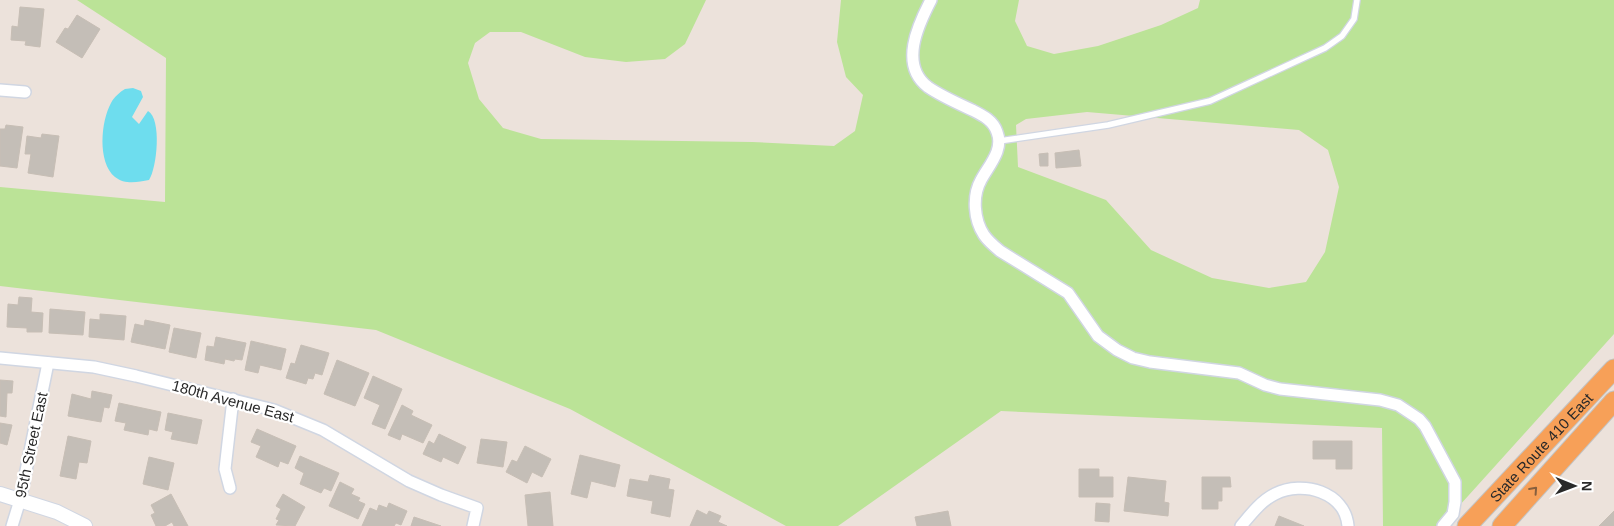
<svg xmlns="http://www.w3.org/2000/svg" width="1614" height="526" font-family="Helvetica,sans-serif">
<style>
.green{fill:#bbe397;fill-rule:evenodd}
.water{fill:#6eddee}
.building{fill:#c4beb7;stroke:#c7beb5}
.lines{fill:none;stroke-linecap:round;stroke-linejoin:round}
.service-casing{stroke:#d0d6e2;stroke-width:8}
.minor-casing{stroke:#d0d6e2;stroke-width:14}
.tertiary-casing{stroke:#d0d6e2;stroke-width:16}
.trunk-casing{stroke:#c3c3c3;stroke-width:21}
.service{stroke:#fff;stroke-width:5.5}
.minor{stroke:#fff;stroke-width:11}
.tertiary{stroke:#fff;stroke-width:14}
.trunk{stroke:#f7a058;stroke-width:19}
.oneway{stroke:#865f3e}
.labels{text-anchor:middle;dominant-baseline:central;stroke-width:4.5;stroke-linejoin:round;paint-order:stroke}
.street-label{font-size:15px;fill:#292929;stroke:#fff}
</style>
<rect width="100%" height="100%" fill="#ece2db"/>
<path class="green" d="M 77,0 L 706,0 L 685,44 L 665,59 L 626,62 L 585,57 L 521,32 L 490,32 L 475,43 L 468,63 L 479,99 L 503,128 L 541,139 L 752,142 L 834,146 L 855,131 L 863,95 L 846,77 L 837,42 L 841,0 L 1019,0 L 1015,21 L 1027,46 L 1054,54 L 1098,46 L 1161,25 L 1198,8 L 1200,0 L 1614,0 L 1614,334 L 1441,526 L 1383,526 L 1382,428 L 1001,411 L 838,526 L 786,526 L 570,409 L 376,330 L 0,286 L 0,187 L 165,202 L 166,58 ZM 1087,112 L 1299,130 L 1328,150 L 1339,187 L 1325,252 L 1306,282 L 1269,288 L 1212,278 L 1151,250 L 1106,200 L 1018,167 L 1016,125 L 1026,119 Z"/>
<path class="water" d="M 133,88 L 141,91 L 143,97 L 132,117 L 139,124 L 148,111 C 162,119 157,168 149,180 C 138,182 125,185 115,177 C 97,162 101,121 111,103 C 114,97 120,92 125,89 Z"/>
<g class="building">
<path d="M 20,7 L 44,9 L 40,47 L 25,45 L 26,41 L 11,40 L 12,26 L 18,27 Z"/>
<path d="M 77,15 L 100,29 L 82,58 L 56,42 L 65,28 L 68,29 Z"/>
<path d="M 6,125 L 23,127 L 17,168 L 0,166 L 0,129 L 5,129 Z"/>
<path d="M 42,134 L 59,136 L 53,177 L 28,173 L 31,154 L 25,154 L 27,136 L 41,138 Z"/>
<path d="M 1079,150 L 1081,166 L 1056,168 L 1055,153 Z"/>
<path d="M 1048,153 L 1048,166 L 1040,166 L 1039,154 Z"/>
<path d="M 19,297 L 32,298 L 31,312 L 43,313 L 42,332 L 27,332 L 27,328 L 7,327 L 8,304 L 18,305 Z"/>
<path d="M 50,309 L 85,312 L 83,335 L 49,333 Z"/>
<path d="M 100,314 L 126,316 L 124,340 L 89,337 L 90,319 L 100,320 Z"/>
<path d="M 145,320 L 170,325 L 165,349 L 131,342 L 135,324 L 144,326 Z"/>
<path d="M 174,328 L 201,333 L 196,358 L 169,352 Z"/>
<path d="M 216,337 L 246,343 L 242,360 L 235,359 L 234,361 L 225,359 L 224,364 L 205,360 L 207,346 L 214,347 Z"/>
<path d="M 251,341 L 286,349 L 281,370 L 260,365 L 258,373 L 245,370 Z"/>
<path d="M 301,345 L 329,353 L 322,375 L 315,373 L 313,379 L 308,378 L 306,384 L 286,378 L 291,363 L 295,364 Z"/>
<path d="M 337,360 L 369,373 L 355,406 L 324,394 Z"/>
<path d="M 373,376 L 402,389 L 385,429 L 372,424 L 380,405 L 364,398 Z"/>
<path d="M 0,380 L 13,381 L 12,393 L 7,393 L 6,417 L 0,416 Z"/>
<path d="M 92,391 L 112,395 L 109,408 L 104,407 L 101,422 L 68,416 L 72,394 L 91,399 Z"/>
<path d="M 119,403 L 161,412 L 157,431 L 149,429 L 148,435 L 124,430 L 126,423 L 115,421 Z"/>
<path d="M 402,405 L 413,411 L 411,415 L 432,425 L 423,443 L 402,434 L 400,440 L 388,435 Z"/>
<path d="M 168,413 L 202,420 L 197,444 L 171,439 L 173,432 L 165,430 Z"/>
<path d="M 0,423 L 12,425 L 7,445 L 0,443 Z"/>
<path d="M 257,429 L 296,446 L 288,464 L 280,461 L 278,467 L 256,457 L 261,446 L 251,442 Z"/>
<path d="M 439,434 L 466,447 L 458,464 L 443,457 L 441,462 L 423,454 L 429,441 L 434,444 Z"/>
<path d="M 68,436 L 91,441 L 87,463 L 79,462 L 76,479 L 60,476 Z"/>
<path d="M 481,439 L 507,442 L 503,467 L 477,463 Z"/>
<path d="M 1313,441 L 1352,441 L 1352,469 L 1336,469 L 1336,459 L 1313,459 Z"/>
<path d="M 525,446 L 551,459 L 542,477 L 532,472 L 527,483 L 506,472 L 512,460 L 517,462 Z"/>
<path d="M 580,455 L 620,465 L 615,487 L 591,481 L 587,498 L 571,494 Z"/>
<path d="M 300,456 L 339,473 L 331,491 L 324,488 L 321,493 L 300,484 L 304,473 L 295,468 Z"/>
<path d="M 149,457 L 174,463 L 168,490 L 143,484 Z"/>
<path d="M 1079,469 L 1099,469 L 1099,477 L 1113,477 L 1113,497 L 1079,497 Z"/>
<path d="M 650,475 L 670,479 L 668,489 L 674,490 L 670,517 L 651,513 L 653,501 L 627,496 L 630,479 L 648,482 Z"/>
<path d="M 1128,477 L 1166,481 L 1164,502 L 1169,503 L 1168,516 L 1124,511 Z"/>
<path d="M 1202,477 L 1230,477 L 1231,487 L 1222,487 L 1222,501 L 1218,501 L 1218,509 L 1202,509 Z"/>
<path d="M 340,482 L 354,489 L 351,494 L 360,498 L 358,501 L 365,504 L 358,519 L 329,506 Z"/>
<path d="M 550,492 L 553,526 L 528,526 L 525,495 Z"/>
<path d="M 171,494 L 188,526 L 174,526 L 172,522 L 165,526 L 156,526 L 151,515 L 155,513 L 151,505 Z"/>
<path d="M 283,494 L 305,507 L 295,526 L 276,525 L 279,520 L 276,519 L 281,509 L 276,506 Z"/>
<path d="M 389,503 L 407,511 L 401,525 L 396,523 L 394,526 L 362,526 L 370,508 L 377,511 L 379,505 L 387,508 Z"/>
<path d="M 1096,503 L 1110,504 L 1109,522 L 1095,521 Z"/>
<path d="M 697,510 L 707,515 L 709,511 L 721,516 L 718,522 L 727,526 L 690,526 Z"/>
<path d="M 948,511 L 951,526 L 917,526 L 915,517 Z"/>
<path d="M 1614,511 L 1614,526 L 1599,526 Z"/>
<path d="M 1279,516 L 1304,526 L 1275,526 Z"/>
<path d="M 414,517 L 441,526 L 411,526 Z"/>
</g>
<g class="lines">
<defs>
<path id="service" d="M 999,141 L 1108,125 L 1210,101 L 1325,48 L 1342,36 L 1354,19 L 1357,0"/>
<g id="minor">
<path d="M 931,0 C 918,25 899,65 928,87 C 941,96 957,103 972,110 C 982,115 993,120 997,132 C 1004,150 989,165 981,180 C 972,196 974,220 984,235 C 988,241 994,246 1000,251 L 1068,293 L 1098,336 L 1117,350 L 1133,358 L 1150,362 L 1239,373 L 1265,385 L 1280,389 L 1380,400 L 1398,405 L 1419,419 L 1425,426 L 1455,482 L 1455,502 L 1453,514 L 1443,526"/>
<path d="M 0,90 L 25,92"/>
<path d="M 0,358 L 94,367 L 136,376 L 274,410 L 323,430 L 409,481 L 441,495 L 477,508 L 473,526"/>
<path d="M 230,488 L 225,469 L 233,399"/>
<path d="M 12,526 L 20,500 L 48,363"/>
<path d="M 1241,526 C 1251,514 1261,501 1275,494 C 1303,480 1345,492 1348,526"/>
</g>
<path id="tertiary" d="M 0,494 L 57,512 L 85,526"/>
<g id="trunk">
<path id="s1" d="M 1467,526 L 1614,369"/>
<path d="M 1502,526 L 1614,401"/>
</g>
</defs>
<use href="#service" class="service-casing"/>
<use href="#minor" class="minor-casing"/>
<use href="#tertiary" class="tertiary-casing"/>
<use href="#trunk" class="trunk-casing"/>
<use href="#service" class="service"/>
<use href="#minor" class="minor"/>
<use href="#tertiary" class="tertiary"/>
<use href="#trunk" class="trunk"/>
</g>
<defs><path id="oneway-chevron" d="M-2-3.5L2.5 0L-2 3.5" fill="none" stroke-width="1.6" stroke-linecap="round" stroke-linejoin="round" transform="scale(1.25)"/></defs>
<use class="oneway" href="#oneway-chevron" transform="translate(1534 490) rotate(-48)"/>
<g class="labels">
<g class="street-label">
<text transform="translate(233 401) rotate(15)">180th Avenue East</text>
<text transform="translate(31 445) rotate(-78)">95th Street East</text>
<text stroke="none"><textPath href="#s1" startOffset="108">State Route 410 East</textPath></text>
</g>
</g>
<g transform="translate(1574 486) rotate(91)" stroke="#ffffff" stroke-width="4" paint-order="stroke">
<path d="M0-4L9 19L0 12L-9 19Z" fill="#292929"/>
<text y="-8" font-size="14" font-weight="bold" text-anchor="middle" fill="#292929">N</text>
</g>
</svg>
